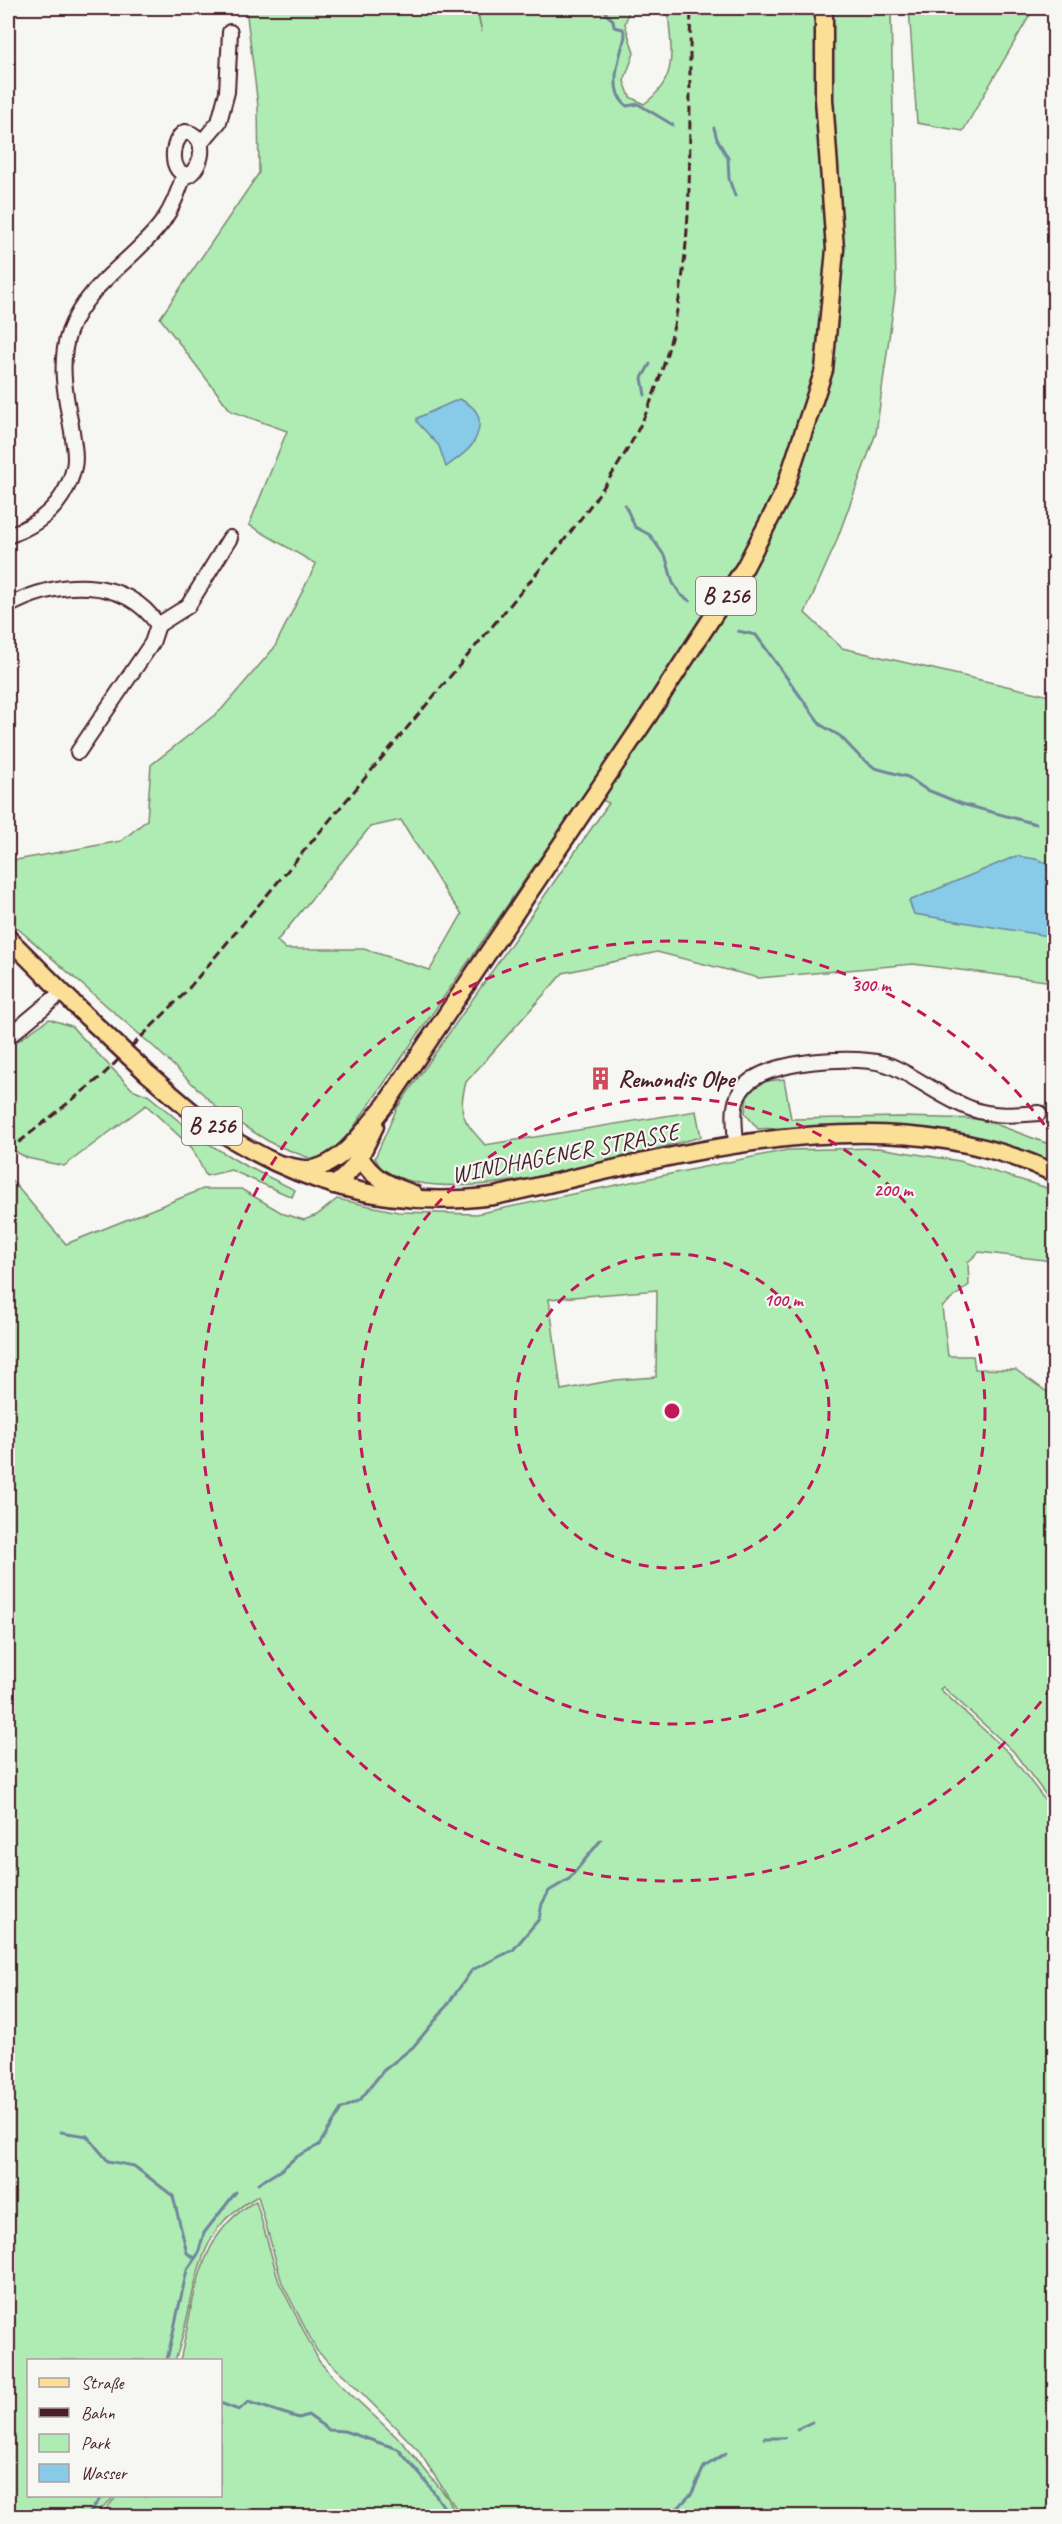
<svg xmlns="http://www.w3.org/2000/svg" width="1062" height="2524" font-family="Caveat,sans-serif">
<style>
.green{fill:#afecb3;stroke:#7c866f;stroke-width:1.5;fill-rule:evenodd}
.water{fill:#87cbe8;stroke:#6f869c;stroke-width:1.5}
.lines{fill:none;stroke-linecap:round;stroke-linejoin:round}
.stream{stroke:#6f869c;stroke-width:3}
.minor-casing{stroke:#4a1f2b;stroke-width:18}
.major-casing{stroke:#4a1f2b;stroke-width:21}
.minor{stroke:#f6f6f2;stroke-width:14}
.major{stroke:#fbdf96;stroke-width:16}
.rail{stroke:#4a1f2b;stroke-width:3;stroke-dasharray:9 4.5;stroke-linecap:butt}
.major-bridge-casing{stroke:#4a1f2b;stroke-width:21;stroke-linecap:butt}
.major-bridge{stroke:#fbdf96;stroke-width:16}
.ring{fill:none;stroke:#c2185b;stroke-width:3;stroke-dasharray:10 8}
.labels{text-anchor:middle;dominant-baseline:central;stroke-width:4.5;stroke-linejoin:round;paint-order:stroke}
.shield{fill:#f6f6f2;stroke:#7e6067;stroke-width:1.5}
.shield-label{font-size:22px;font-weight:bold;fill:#4a1f2b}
.poi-label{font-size:24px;font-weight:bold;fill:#4a1f2b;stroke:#f6f6f2;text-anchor:start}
.street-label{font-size:24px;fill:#4a1f2b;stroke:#f6f6f2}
.centre{fill:#c2185b;stroke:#f6f6f2;stroke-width:3}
.ring-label{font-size:18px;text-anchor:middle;font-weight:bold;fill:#c2185b;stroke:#f6f6f2;stroke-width:4.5;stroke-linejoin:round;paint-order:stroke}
</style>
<rect width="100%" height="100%" fill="#f6f6f2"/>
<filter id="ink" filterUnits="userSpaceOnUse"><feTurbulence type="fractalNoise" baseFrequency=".0167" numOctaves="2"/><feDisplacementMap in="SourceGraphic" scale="12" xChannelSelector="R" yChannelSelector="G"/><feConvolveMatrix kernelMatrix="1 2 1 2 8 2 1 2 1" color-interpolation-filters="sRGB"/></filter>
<g filter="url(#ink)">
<g class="green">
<path d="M 246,8 L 476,8 L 482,32 L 477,8 L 630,8 L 625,24 L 634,53 L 624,81 L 630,97 L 644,104 C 681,77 670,48 668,8 L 891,8 L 896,287 L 876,433 L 835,545 L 805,613 L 842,648 L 1054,697 L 1054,982 L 913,964 L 759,978 L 657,952 L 563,973 L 466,1082 C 457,1115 463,1120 485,1145 L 696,1111 L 701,1137 C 623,1156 458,1211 386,1172 C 381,1170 378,1163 375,1158 L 397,1108 L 609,803 L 585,793 L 351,1131 L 328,1156 L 317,1161 L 273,1144 L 224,1114 L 154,1047 L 8,920 L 8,859 L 11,861 L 121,841 L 147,820 L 151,765 L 221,710 L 274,648 L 316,564 L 249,525 L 287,431 L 231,411 L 160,318 L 259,173 L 258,106 ZM 401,820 L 446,893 L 462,914 L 430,970 L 364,949 L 286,949 L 277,941 L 370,827 Z"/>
<path d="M 909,8 L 1034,8 L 963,131 L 917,123 Z"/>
<path d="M 49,1019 L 71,1026 L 132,1089 L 149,1096 L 199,1138 L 242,1164 L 295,1190 L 292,1197 L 231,1170 L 206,1176 L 192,1148 L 146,1105 L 64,1166 L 27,1158 L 8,1147 L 8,1048 Z"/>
<path d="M 784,1079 L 791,1119 L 901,1117 L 982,1119 L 1054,1146 L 1054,1166 L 1046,1161 C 1019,1153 991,1143 963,1137 C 895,1123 826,1125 758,1129 L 745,1113 L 747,1097 L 759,1082 Z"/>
<path d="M 879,1148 L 959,1161 L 1044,1187 L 1054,1194 L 1054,1266 L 1045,1260 L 979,1252 L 968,1262 L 969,1285 L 942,1307 L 948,1356 L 973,1356 L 975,1369 L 1016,1370 L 1054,1397 L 1054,1806 L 1013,1751 L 943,1687 L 940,1689 L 1009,1753 L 1054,1812 L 1054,2516 L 461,2516 L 418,2450 L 348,2379 L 317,2351 L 282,2283 L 258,2196 C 246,2203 233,2211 224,2221 C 192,2255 192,2318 175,2360 L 28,2360 L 28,2496 L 113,2496 L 111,2500 L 92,2516 L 8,2516 L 8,1176 L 66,1244 L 203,1189 L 241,1189 L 284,1214 L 304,1220 L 317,1215 L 337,1199 L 398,1212 L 476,1214 L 787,1150 ZM 657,1290 L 656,1377 L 615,1380 L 561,1390 L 549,1299 Z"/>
<path d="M 256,2201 L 279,2282 L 319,2361 L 341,2385 L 404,2444 L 447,2497 L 457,2516 L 100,2516 L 117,2496 L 220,2496 L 220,2360 L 180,2360 C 195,2301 196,2233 256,2201 Z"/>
</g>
<g class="water">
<path d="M 459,399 C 481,408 485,424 472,445 C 466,453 454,461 446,467 L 439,446 L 417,422 L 417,418 Z"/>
<path d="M 1016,856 L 1036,859 L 1054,866 L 1054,937 L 914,914 L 909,901 Z"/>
</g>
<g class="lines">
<g class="stream">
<path d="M 606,8 L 606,14 L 613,20 L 614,27 L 623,29 L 625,36 C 620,58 606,90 627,106 L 638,104 L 673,125"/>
<path d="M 714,128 L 717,139 L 728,158 L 729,179 L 735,196"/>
<path d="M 645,395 L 642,378 L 650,364"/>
<path d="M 625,505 L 635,527 L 650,535 L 666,558 L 673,583 L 681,595 L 690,601"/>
<path d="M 738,631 L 756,635 L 821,725 L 840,736 L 860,757 L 875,768 L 908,777 L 925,789 L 962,804 L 1036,824"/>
<path d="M 61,2132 L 87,2136 L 108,2161 L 134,2166 L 173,2196 L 187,2253 L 195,2258"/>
<path d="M 258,2184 L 281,2170 L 296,2157 L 319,2145 L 341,2109 L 360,2100 L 383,2071 L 413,2047 L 443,2011 L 472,1970 L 513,1950 L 539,1919 L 542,1904 L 549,1891 L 569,1879 L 601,1840"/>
<path d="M 167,2360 L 187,2270 L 198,2254 L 204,2233 L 236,2192"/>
<path d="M 220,2403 L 239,2410 L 248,2402 L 299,2418 L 308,2415 L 329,2430 L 344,2431 L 398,2449 L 428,2484 L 450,2516"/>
<path d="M 797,2429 L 812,2422"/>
<path d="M 764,2438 L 785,2438"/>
<path d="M 87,2516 L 102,2496"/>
<path d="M 674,2516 L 677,2509 L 692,2493 L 704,2467 L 726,2453"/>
</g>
<defs>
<g id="minor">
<path d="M 185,132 C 208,135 204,164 189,175 C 169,175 170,140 185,132 Z"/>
<path d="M 201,143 L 219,122 L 227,92 L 230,32"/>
<path d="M 8,536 C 29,528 49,517 62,496 C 67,488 72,477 74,467 C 77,456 73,442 72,431 C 66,398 58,364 69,332 C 86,284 135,260 163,221 C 173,207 178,192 184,175"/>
<path d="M 8,606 C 56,580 124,575 158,625 L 152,643 L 78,752"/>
<path d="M 158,625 L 188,606 L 230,538"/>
<path d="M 8,1037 L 62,992"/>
<path d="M 736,1144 C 735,1124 730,1103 744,1087 C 764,1060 861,1053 891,1066 C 919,1078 943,1099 972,1109 C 994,1117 1016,1115 1039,1113"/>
</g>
<g id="major">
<path d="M 8,938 L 87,1017"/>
<path d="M 148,1074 C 166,1089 185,1107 204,1121 C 293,1183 387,1210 494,1196 C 672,1158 880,1090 1054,1173"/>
<path d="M 360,1157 C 373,1180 390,1185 414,1194"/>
<path d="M 284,1165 C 293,1167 302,1170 312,1169 C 344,1164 367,1126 386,1104 L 648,716 L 745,567 L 783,494 L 824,370 L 835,249 L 824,99 L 824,8"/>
<path d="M 333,1185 C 355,1173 364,1148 375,1126"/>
</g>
</defs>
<use href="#minor" class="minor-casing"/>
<use href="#major" class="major-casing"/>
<use href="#minor" class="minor"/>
<use href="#major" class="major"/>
<path class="rail" d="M 8,1151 L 102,1076 L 184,994 L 562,543 C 594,502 625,460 646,413 C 703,282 686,146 691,8"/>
<defs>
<path id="major-bridge" d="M 87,1017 L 148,1074"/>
</defs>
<use href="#major-bridge" class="major-bridge-casing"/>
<use href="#major-bridge" class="major-bridge"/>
</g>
</g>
<g class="ring">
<circle cx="672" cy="1411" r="157"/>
<circle cx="672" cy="1411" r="313"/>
<path d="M1052 1687A470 470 0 1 1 1052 1135"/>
</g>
<defs>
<symbol id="building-bare" viewBox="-9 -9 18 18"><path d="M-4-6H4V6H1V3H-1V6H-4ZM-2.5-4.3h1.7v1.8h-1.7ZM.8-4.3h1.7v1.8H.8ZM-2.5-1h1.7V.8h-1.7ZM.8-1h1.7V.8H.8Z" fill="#d1495b" stroke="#f6f6f2" stroke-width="2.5" paint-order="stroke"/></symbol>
</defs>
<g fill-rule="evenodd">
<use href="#building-bare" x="584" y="1062" width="33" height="33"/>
</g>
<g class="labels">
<g class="shield">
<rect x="696" y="577" width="60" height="38" rx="4.5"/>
<rect x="182" y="1107" width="60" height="38" rx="4.5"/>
</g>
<g class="shield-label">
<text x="726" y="596">B 256</text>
<text x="212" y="1126">B 256</text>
</g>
<g class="poi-label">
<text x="618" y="1079">Remondis Olpe</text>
</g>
<g class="street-label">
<text transform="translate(565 1153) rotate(-11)">WINDHAGENER STRASSE</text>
</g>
</g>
<circle cx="672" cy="1411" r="9" class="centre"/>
<g class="ring-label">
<text x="871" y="991">300 m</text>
<text x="893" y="1196">200 m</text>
<text x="783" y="1306">100 m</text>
</g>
<rect width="1062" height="2524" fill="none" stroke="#f6f6f2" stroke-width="30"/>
<rect x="15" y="15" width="1032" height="2494" fill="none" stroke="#4a1f2b" stroke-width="2" filter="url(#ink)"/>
<rect x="27" y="2359" width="195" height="138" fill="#f6f6f2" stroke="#b1a0a2" stroke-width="1.5"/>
<rect x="39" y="2378" width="30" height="9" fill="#fbdf96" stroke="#b1a0a2" stroke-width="1.5"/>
<text x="81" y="2389" font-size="18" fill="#4a1f2b">Straße</text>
<rect x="39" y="2408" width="30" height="9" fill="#4a1f2b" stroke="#b1a0a2" stroke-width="1.5"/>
<text x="81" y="2419" font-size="18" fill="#4a1f2b">Bahn</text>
<rect x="39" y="2434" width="30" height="18" fill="#afecb3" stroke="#b1a0a2" stroke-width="1.5"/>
<text x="81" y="2449" font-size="18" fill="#4a1f2b">Park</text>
<rect x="39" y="2464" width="30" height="18" fill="#87cbe8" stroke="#b1a0a2" stroke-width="1.5"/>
<text x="81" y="2479" font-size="18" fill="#4a1f2b">Wasser</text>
</svg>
